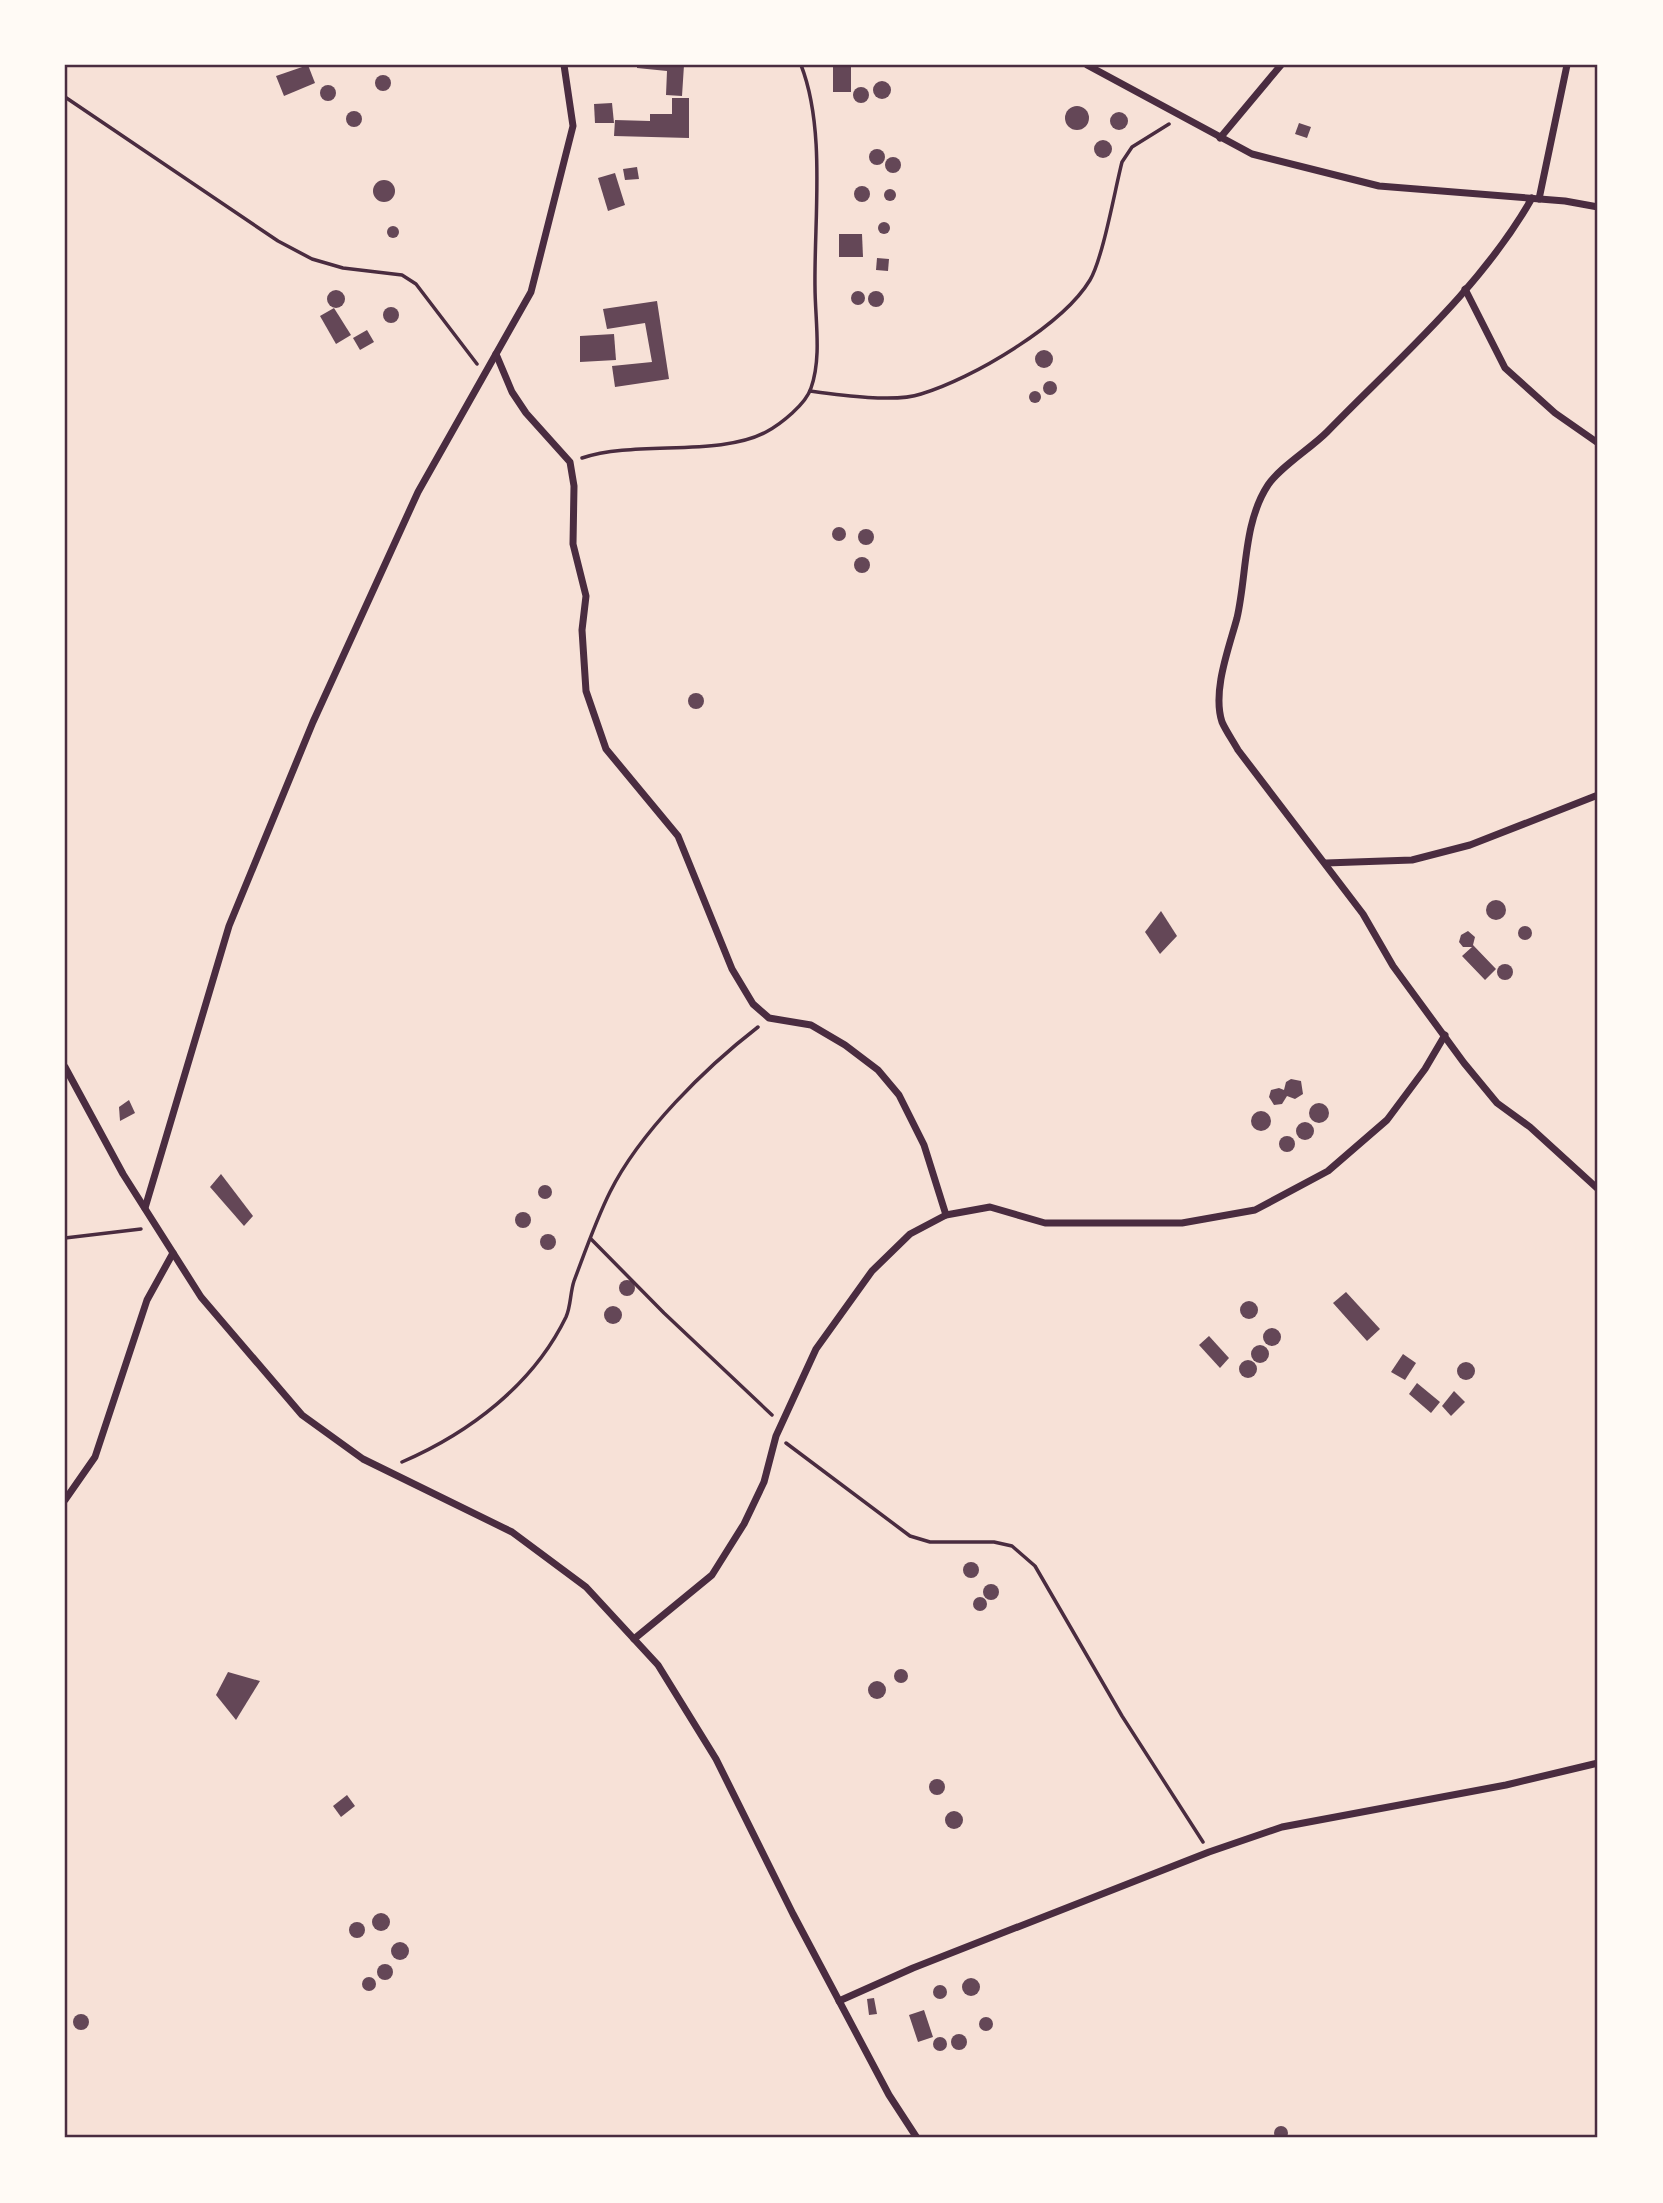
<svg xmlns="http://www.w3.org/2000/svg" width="1663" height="2203" font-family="'DejaVu Sans',sans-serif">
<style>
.building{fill:#644757}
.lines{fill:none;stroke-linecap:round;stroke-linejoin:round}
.path{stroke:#4a2c40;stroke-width:3.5}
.minor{stroke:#4a2c40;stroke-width:7}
.neatline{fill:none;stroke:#4a2c40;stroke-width:2.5}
</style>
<rect width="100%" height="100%" fill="#f7e1d7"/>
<g class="building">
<path d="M 308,65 L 315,83 L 284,96 L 276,76 Z"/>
<path d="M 637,65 L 684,65 L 682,96 L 666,95 L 667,71 L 637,68 Z"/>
<rect x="833" y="65" width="18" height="27"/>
<circle cx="383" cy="83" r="8"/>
<circle cx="882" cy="90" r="9"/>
<circle cx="328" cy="93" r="8"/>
<circle cx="861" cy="95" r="8"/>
<path d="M 672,98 L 689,98 L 689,138 L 614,136 L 615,120 L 650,121 L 650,114 L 672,114 Z"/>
<path d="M 612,103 L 614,123 L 595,123 L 594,104 Z"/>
<circle cx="1077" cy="118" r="12"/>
<circle cx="354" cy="119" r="8"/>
<circle cx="1119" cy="121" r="9"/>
<path d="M 1299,123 L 1311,127 L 1307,138 L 1295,134 Z"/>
<circle cx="1103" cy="149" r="9"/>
<circle cx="877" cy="157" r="8"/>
<circle cx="893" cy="165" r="8"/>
<path d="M 637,167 L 639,179 L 625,180 L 623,169 Z"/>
<path d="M 615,173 L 625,205 L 608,211 L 598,178 Z"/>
<circle cx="384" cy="191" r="11"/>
<circle cx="862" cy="194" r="8"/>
<circle cx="890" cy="195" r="6"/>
<circle cx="884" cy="228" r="6"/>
<circle cx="393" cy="232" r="6"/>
<path d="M 839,234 L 862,234 L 863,257 L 839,257 Z"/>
<path d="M 877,258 L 889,259 L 888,271 L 876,270 Z"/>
<circle cx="336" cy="299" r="9"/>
<circle cx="876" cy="299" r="8"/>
<circle cx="858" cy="298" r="7"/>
<path d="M 657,301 L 669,379 L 615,387 L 612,366 L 652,362 L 645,323 L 607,329 L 603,309 Z"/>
<circle cx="391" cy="315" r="8"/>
<path d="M 334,308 L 351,335 L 336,344 L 320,316 Z"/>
<path d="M 367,330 L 374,342 L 360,350 L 353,338 Z"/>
<path d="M 614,334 L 616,360 L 580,362 L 580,336 Z"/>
<circle cx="1044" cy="359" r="9"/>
<circle cx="1050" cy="388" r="7"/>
<circle cx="1035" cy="397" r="6"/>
<circle cx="839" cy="534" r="7"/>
<circle cx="866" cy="537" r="8"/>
<circle cx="862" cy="565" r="8"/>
<circle cx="696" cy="701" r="8"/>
<circle cx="1496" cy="910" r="10"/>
<path d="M 1161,911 L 1177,936 L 1160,954 L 1145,932 Z"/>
<circle cx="1525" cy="933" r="7"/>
<path d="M 1468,931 L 1475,937 L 1473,945 L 1496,969 L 1485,980 L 1462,956 L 1472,947 L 1463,947 L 1459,942 L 1461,935 Z"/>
<circle cx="1505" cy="972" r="8"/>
<path d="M 1291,1079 L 1301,1081 L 1303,1094 L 1295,1099 L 1287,1096 L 1282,1104 L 1274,1105 L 1269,1097 L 1271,1090 L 1279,1088 L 1284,1090 L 1286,1082 Z"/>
<path d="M 129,1100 L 135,1113 L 120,1121 L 119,1107 Z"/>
<circle cx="1319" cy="1113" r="10"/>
<circle cx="1261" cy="1121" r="10"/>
<circle cx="1305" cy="1131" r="9"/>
<circle cx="1287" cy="1144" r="8"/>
<path d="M 221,1174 L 253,1216 L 244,1226 L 210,1187 Z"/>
<circle cx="545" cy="1192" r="7"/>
<circle cx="523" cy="1220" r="8"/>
<circle cx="548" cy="1242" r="8"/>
<circle cx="627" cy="1288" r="8"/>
<path d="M 1346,1292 L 1380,1329 L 1367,1341 L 1333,1303 Z"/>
<circle cx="1249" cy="1310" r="9"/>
<circle cx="613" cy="1315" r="9"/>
<circle cx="1272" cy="1337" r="9"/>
<path d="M 1209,1336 L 1229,1358 L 1220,1368 L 1199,1345 Z"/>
<circle cx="1260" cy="1354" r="9"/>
<path d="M 1403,1354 L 1416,1363 L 1405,1380 L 1391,1372 Z"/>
<circle cx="1248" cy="1369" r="9"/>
<circle cx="1466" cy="1371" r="9"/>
<path d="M 1417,1383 L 1440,1402 L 1431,1413 L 1409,1394 Z"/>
<path d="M 1454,1391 L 1465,1402 L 1451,1416 L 1442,1406 Z"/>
<circle cx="971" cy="1570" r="8"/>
<circle cx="991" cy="1592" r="8"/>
<circle cx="980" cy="1604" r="7"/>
<circle cx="901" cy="1676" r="7"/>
<path d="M 228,1672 L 260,1681 L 236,1720 L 216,1695 Z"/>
<circle cx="877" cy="1690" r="9"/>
<circle cx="937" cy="1787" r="8"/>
<path d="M 347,1795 L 355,1806 L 341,1817 L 333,1806 Z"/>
<circle cx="954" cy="1820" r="9"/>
<circle cx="381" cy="1922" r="9"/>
<circle cx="357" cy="1930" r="8"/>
<circle cx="400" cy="1951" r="9"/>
<circle cx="385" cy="1972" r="8"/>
<circle cx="369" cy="1984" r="7"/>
<circle cx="971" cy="1987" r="9"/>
<circle cx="940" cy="1992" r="7"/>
<path d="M 874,1998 L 877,2014 L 869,2015 L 867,1999 Z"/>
<path d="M 924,2010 L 933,2037 L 918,2042 L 909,2015 Z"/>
<circle cx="81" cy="2022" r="8"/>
<circle cx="986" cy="2024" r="7"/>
<circle cx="959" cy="2042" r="8"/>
<circle cx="940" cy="2044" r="7"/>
<circle cx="1281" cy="2133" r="7"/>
</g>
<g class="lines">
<g class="path">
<path d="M 65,97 L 278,241 L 312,259 L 343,268 L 402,275 L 416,284 L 477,364"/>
<path d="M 810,391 C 839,395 895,403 921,394 C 972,379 1063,325 1090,280 C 1103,258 1115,189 1122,162 L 1132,147 L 1169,124"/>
<path d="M 582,458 C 635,440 720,457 766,432 C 781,424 806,404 811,388 C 822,357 815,319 815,287 C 814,218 826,129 801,65"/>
<path d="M 65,1238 L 141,1229"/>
<path d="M 591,1239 L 664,1313 L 772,1415"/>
<path d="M 786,1443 L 910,1536 L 930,1542 L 994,1542 L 1012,1546 L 1035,1566 L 1122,1716 L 1203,1842"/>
<path d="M 402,1462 C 469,1433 533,1385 566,1317 C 571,1306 570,1293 574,1281 C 585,1252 596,1220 610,1192 C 640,1132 705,1068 758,1027"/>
</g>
<g class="minor">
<path d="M 1087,65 L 1252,154 L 1379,186 L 1565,201 L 1598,207"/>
<path d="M 1220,138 L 1281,65"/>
<path d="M 1532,198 C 1481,288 1398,359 1327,432 C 1310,449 1280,467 1268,485 C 1243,523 1247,575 1237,618 C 1229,648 1212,691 1222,722 C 1226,731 1233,741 1238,750 L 1363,914 L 1393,966 L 1464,1063 L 1497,1103 L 1530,1127 L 1598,1189"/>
<path d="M 1539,199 L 1567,65"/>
<path d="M 1465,289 L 1505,368 L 1555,413 L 1598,443"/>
<path d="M 496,354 L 512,392 L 526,413 L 570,462 L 574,486 L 573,544 L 586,596 L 582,630 L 586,691 L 606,749 L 678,836 L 732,969 L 753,1004 L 769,1018 L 811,1025 L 845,1045 L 878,1070 L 899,1095 L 924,1145 L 946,1215"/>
<path d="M 1326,863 L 1412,860 L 1470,845 L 1598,795"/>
<path d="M 65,1067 L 123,1174 L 201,1297 L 302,1415 L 363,1459 L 512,1532 L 586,1587 L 658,1665 L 716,1759 L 793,1914 L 889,2095 L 917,2138"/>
<path d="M 145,1208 L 229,926 L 313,722 L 418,492 L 531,292 L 573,126 L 564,65"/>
<path d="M 65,1500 L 95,1457 L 147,1300 L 173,1253"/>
<path d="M 634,1639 L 712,1575 L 744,1524 L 764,1482 L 776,1436 L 816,1349 L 872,1271 L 910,1234 L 946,1215 L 990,1207 L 1045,1223 L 1182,1223 L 1255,1210 L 1328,1171 L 1387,1120 L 1425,1069 L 1445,1035"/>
<path d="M 839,2001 L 913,1968 L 1209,1852 L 1282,1827 L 1506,1785 L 1598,1763"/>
</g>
</g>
<rect width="1663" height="2203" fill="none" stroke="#fffaf5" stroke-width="133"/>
<rect x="66" y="66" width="1530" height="2070" class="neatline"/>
</svg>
